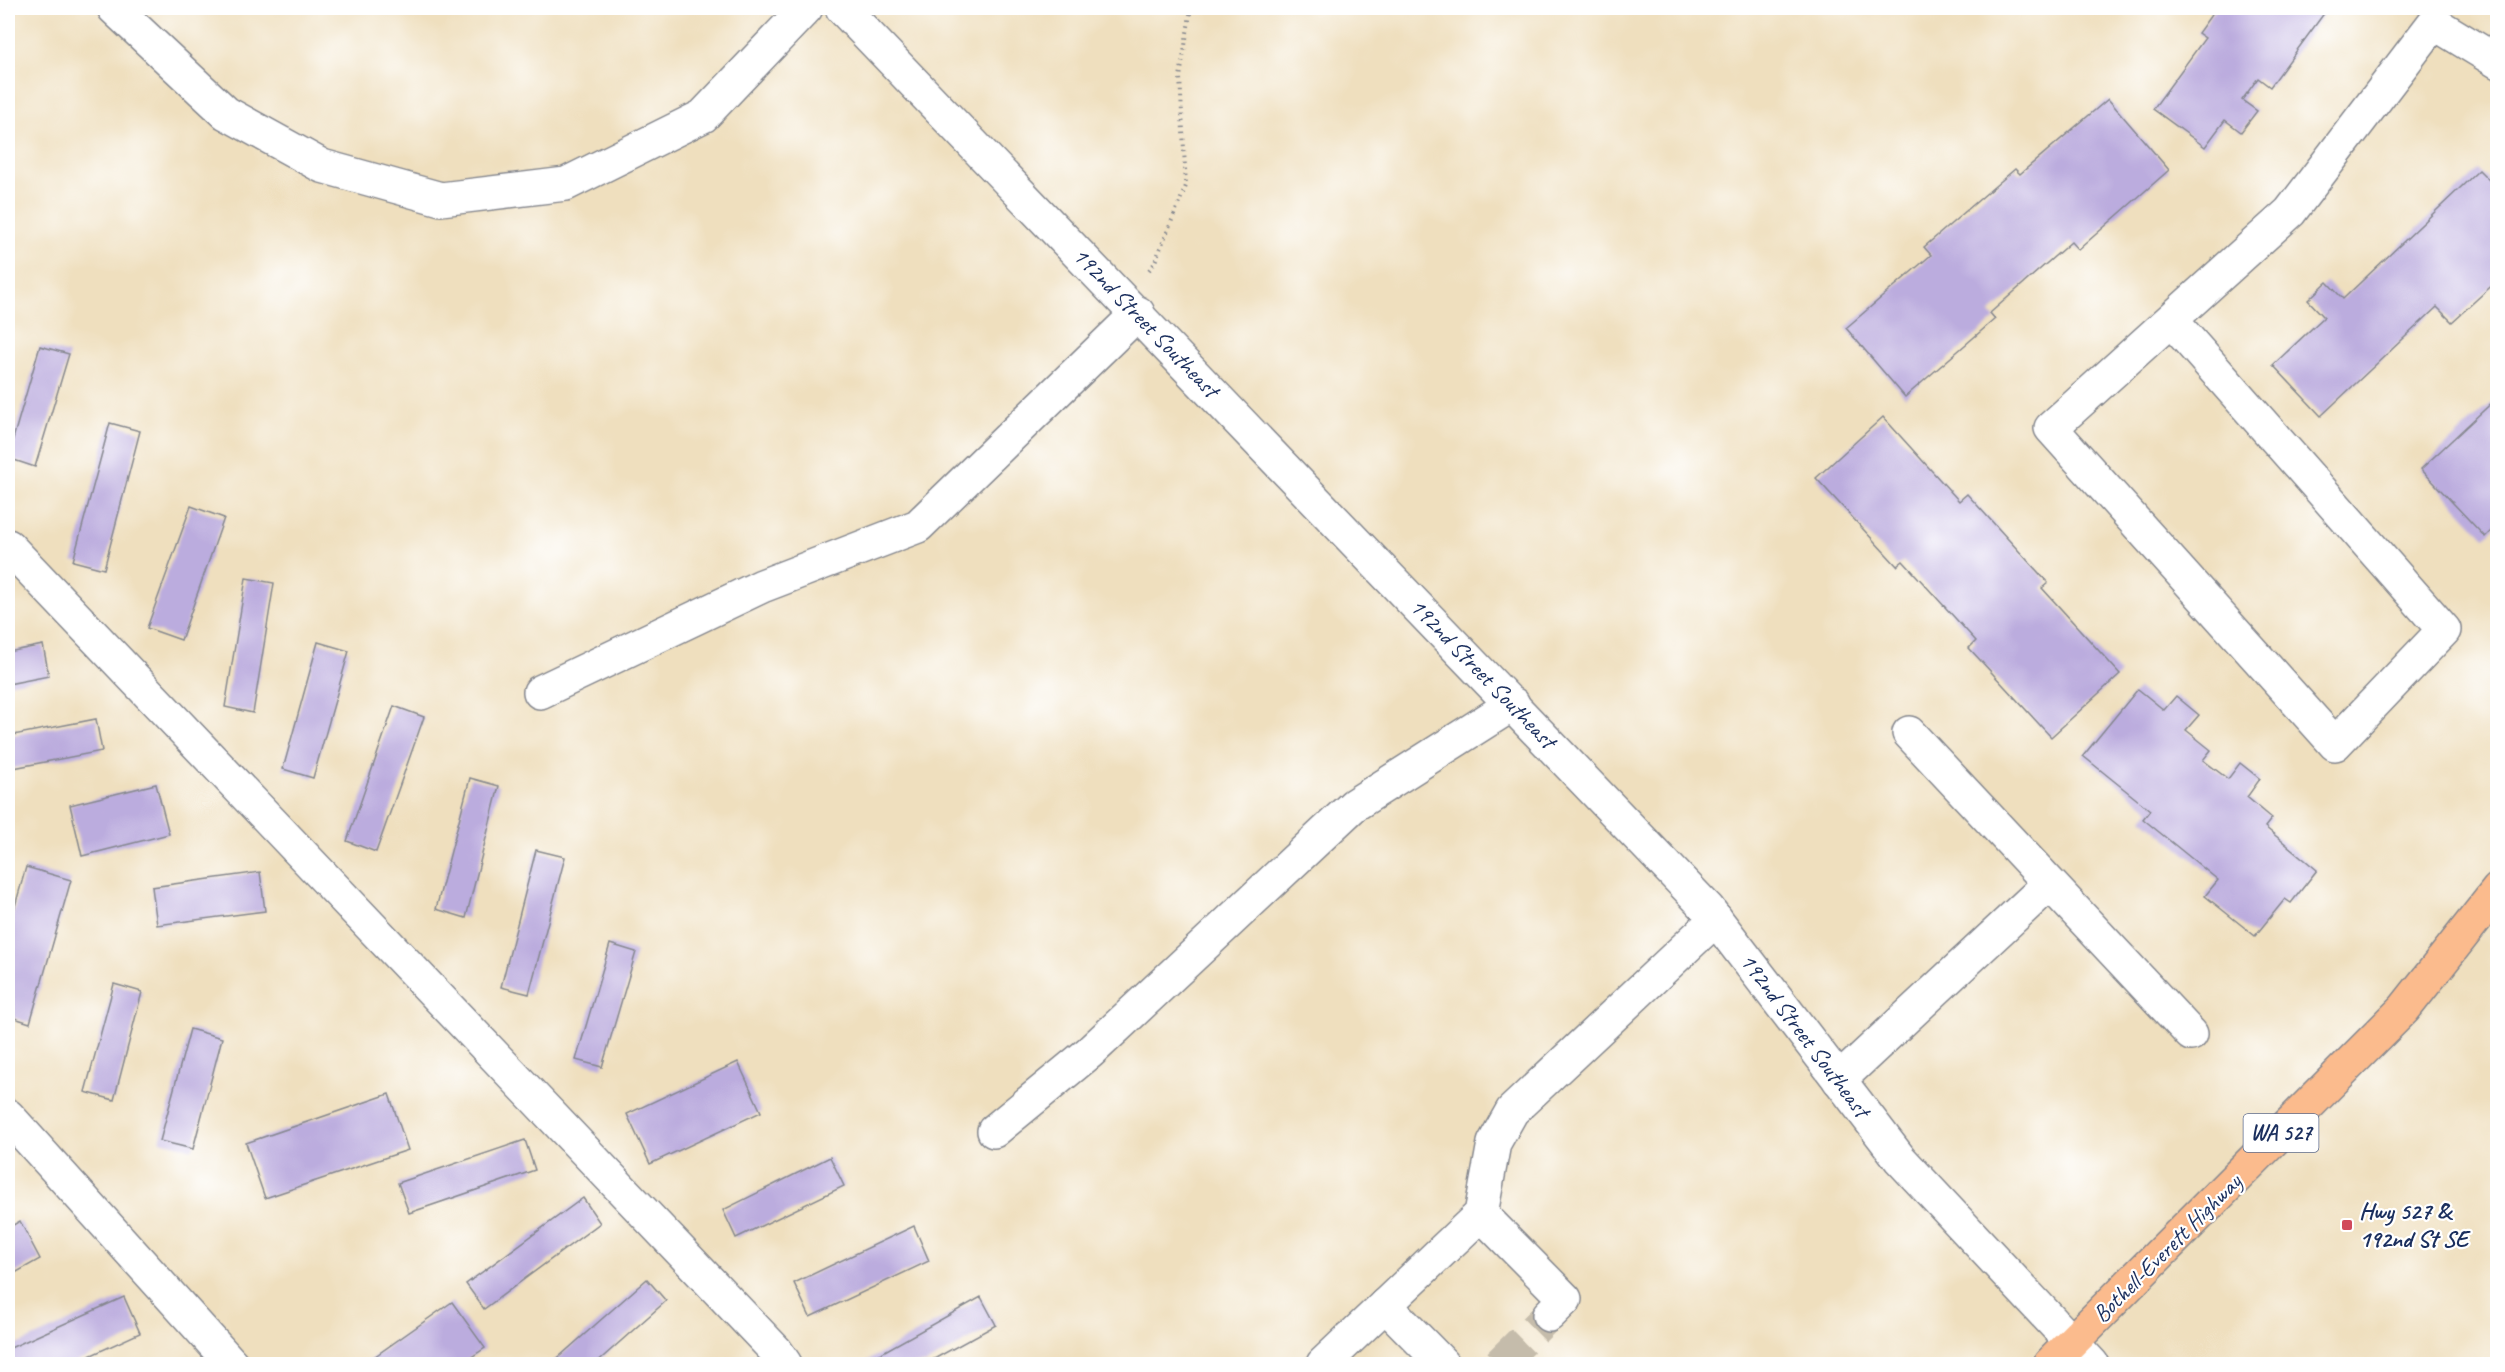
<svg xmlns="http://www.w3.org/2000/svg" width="2505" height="1372" font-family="Caveat,sans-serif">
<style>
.building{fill:#bbacde}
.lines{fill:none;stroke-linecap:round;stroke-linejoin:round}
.minor-tunnel{stroke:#c5bcab;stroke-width:33;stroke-dasharray:33 16;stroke-linecap:butt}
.minor-casing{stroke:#85878e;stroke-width:36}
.major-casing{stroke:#85878e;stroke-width:36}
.path{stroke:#85878e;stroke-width:4;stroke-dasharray:1.5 4.5;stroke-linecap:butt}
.minor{stroke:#fff;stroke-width:33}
.major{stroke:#fbbb8d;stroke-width:33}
.poi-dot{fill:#d1495b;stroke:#fff;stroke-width:2}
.labels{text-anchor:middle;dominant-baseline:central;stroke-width:4.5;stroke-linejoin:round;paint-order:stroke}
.shield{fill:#fff;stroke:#5f6d8e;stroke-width:1.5}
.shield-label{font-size:22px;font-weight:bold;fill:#1b2f5e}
.street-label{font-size:24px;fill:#1b2f5e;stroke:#fff}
.poi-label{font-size:24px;font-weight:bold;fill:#1b2f5e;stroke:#fff;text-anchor:start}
</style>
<rect width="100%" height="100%" fill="#fff"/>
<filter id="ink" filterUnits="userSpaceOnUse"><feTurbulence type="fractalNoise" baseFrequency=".0167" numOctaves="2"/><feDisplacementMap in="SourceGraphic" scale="12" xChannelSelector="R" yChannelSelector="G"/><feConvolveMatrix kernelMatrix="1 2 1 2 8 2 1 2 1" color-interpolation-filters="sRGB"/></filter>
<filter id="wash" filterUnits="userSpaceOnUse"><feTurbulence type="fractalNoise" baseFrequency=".008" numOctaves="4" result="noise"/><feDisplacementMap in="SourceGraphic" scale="24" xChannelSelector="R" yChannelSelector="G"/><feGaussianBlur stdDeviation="1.35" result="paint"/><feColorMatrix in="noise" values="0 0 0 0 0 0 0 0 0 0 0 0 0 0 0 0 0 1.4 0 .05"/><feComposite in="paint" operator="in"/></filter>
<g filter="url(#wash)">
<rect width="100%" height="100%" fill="#efdfbe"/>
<g id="blocks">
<g class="building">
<path d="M 2216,8 L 2328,8 L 2270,87 L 2258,78 L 2242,100 L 2257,111 L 2241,132 L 2225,120 L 2205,147 L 2153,109 L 2205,38 L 2198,33 Z"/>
<path d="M 2108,99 L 2169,170 L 2078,250 L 2071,242 L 1990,313 L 1995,319 L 1905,397 L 1846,328 L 1931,255 L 1924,247 L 2015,169 L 2020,174 Z"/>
<path d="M 2479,170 L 2498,189 L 2498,280 L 2452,322 L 2437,307 L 2321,416 L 2273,365 L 2324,317 L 2308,300 L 2327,282 L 2343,299 Z"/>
<path d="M 40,346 L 69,354 L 35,467 L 8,458 L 8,456 Z"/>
<path d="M 2498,397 L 2498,524 L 2485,537 L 2421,469 Z"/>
<path d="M 1883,417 L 1959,501 L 1967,494 L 2048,583 L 2042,588 L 2120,674 L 2051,737 L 1969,648 L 1976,641 L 1903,561 L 1897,566 L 1816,478 Z"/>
<path d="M 110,423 L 140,431 L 104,569 L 73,561 Z"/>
<path d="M 191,506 L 224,518 L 181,640 L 147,628 Z"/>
<path d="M 246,578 L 274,583 L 253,713 L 225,707 Z"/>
<path d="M 318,642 L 349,651 L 313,778 L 283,769 Z"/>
<path d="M 43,645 L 49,676 L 8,684 L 8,652 Z"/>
<path d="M 2138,689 L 2164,710 L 2176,696 L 2199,715 L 2186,730 L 2211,750 L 2203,760 L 2228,779 L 2240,763 L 2260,779 L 2247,797 L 2272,818 L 2265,827 L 2317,870 L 2291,903 L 2285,899 L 2255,936 L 2205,896 L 2218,880 L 2143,819 L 2150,810 L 2083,756 Z"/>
<path d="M 394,706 L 424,717 L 376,852 L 347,841 Z"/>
<path d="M 96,719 L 102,751 L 8,769 L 8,736 Z"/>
<path d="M 470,778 L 499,786 L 466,918 L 436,909 Z"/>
<path d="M 156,784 L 169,834 L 82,856 L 70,805 Z"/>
<path d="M 536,850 L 565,857 L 529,994 L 501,987 Z"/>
<path d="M 26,867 L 71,880 L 30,1023 L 8,1016 L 8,931 Z"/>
<path d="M 260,872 L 265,911 L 157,925 L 152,887 Z"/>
<path d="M 610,944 L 636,952 L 602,1067 L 576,1060 Z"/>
<path d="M 114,984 L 142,992 L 114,1100 L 85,1092 Z"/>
<path d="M 190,1029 L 222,1038 L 193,1149 L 160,1141 Z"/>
<path d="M 738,1062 L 761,1112 L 650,1164 L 627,1114 Z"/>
<path d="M 389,1094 L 408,1150 L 265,1198 L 246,1143 Z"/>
<path d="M 525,1140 L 535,1170 L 409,1213 L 398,1183 Z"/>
<path d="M 830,1157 L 844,1186 L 736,1238 L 723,1210 Z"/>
<path d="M 583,1198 L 600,1223 L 484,1309 L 466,1284 Z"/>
<path d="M 20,1221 L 40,1259 L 8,1277 L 8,1228 Z"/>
<path d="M 914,1226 L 929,1261 L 810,1317 L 794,1283 Z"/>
<path d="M 647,1279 L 666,1301 L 595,1364 L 551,1364 Z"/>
<path d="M 124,1297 L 140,1333 L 72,1364 L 9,1364 L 8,1349 Z"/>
<path d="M 981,1297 L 996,1325 L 925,1364 L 869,1364 L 867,1361 Z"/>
<path d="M 452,1302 L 485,1348 L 461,1364 L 364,1364 Z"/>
</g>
</g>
</g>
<g filter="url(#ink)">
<use href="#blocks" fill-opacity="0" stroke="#85878e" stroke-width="1.5"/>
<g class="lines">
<path class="minor-tunnel" d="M 1499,1364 L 1549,1315"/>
<defs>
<g id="minor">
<path d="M 114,8 L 226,113 L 322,166 L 441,199 L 566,184 L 703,116 L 806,8"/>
<path d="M 842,8 L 1708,909 L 1900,1159 L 2092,1364"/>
<path d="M 2171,320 L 2444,630 L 2335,744 L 2051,428 L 2290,212 L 2434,23 L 2498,62"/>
<path d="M 8,546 L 776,1351 L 785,1364"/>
<path d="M 540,692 L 762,586 L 918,526 L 1138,313"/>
<path d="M 1909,733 L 2191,1034"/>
<path d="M 1839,1080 L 2049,884"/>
<path d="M 8,1116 L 232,1364"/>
<path d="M 994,1131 L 1090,1052 L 1354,805 L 1513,704"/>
<path d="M 1481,1214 L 1565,1299 L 1549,1315"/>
<path d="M 1385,1305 L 1443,1364"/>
<path d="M 1323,1364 L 1481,1214 L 1494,1143 L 1512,1111 L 1716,919"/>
</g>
<path id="major" d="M 2050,1364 L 2404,1009 L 2498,890"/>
</defs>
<use href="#minor" class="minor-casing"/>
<use href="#major" class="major-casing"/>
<path class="path" d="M 1149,270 L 1154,264 L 1186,186 L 1180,77 L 1191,8"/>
<use href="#minor" class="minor"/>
<use href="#major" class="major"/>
</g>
</g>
<rect class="poi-dot" x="2341" y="1219" width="12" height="12" rx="3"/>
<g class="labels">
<rect class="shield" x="2243.5" y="1114" width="75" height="38" rx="4.5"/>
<g class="shield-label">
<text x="2281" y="1133">WA 527</text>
</g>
<g class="street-label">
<text transform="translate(1146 322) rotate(46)">192nd Street Southeast</text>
<text transform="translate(1483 673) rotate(46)">192nd Street Southeast</text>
<text transform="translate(1805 1035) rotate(53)">192nd Street Southeast</text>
<text transform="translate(2167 1248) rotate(-45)">Bothell-Everett Highway</text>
</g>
<g class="poi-label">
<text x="2359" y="1211">Hwy 527 &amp;<tspan x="2359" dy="28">192nd St SE</tspan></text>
</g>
</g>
<rect width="2505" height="1372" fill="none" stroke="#fff" stroke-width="30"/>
</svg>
